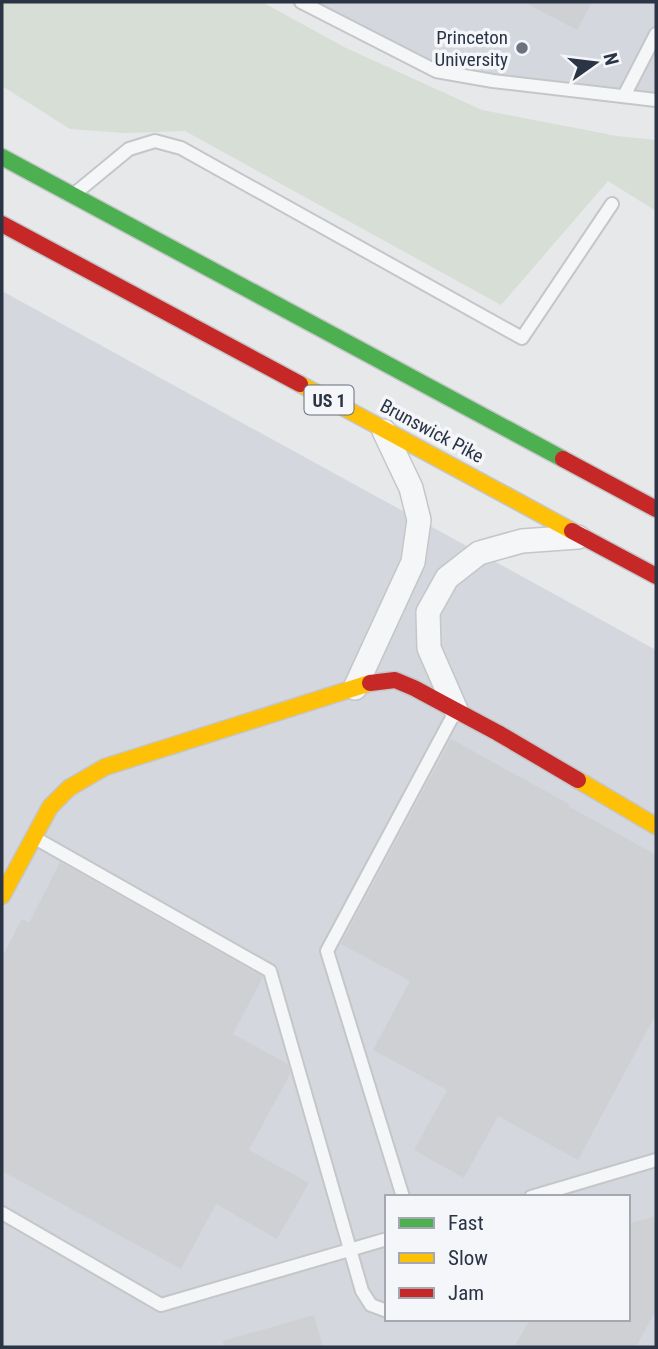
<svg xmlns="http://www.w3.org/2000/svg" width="658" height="1349" font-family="'Roboto Condensed',sans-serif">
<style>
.built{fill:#d4d7dd;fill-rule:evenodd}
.green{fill:#d6ded6}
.building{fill:#ced0d3}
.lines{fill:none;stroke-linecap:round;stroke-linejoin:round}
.lane-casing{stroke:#c4c6c8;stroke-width:16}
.street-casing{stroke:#c4c6c8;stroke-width:26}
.fast-casing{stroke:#c4c6c8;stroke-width:19}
.slow-casing{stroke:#c4c6c8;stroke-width:19}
.jam-casing{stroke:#c4c6c8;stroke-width:19}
.lane{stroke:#f5f6f7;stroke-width:12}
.street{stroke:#f5f6f7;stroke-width:23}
.fast{stroke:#4caf50;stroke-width:16}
.slow{stroke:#ffc107;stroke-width:16}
.jam{stroke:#c62828;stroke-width:16}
.poi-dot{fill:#6c737f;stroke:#f4f6f9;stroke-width:2.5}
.labels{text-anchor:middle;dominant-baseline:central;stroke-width:7;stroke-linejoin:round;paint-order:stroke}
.shield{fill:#f4f6f9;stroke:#676e7b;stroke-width:2}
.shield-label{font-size:18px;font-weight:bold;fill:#2b3445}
.poi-label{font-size:19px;fill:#2b3445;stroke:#f4f6f9;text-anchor:end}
.street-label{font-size:19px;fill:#2b3445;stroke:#f4f6f9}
</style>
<rect width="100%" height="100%" fill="#e6e8ea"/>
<g class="built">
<path d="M 301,2 L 656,2 L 656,100 L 454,76 Z"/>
<path d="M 2,291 L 656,650 L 656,1347 L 2,1347 ZM 387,1197 L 628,1197 L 628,1319 L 387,1319 Z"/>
</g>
<path class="green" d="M 6,2 L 262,2 L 346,48 L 482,110 L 617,136 L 656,140 L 656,211 L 608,181 L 501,305 L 185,131 L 125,133 L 70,129 L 2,86 L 2,4 Z"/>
<g class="building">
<path d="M 524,2 L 592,2 L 577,30 Z"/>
<path d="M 451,739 L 569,804 L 568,806 L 656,855 L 656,1014 L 578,1160 L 498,1116 L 464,1178 L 414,1150 L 447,1090 L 373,1050 L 410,981 L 341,944 Z"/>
<path d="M 60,862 L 263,977 L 233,1034 L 288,1064 L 290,1074 L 249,1150 L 309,1183 L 277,1239 L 216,1204 L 181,1269 L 2,1171 L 2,957 L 22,919 L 29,923 Z"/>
<path d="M 656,1216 L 656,1310 L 636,1347 L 514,1347 L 530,1319 L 628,1319 L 628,1224 Z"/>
<path d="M 314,1315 L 323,1347 L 224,1347 L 223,1341 Z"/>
</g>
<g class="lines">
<defs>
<g id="lane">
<path d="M 301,2 L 436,71 L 493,81 L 656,100"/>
<path d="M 624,96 L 656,34"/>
<path d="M 78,191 L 129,149 L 155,141 L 181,148 L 522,338 L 612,204"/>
<path d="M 35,838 L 270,971 L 362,1291 L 371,1305 L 387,1311"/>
<path d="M 403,1197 L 327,951 L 456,710"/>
<path d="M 531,1197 L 656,1160"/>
<path d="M 2,1213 L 161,1305 L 387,1239"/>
</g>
<g id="street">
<path d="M 355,688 L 413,562 L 419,520 L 411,488 L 384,431"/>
<path d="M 456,710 L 429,648 L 428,612 L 447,578 L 479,553 L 522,541 L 578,537"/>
</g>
<path id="fast" d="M 2,157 L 563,459"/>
<g id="slow">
<path d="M 300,384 L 572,531"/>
<path d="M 578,780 L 656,826"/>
<path d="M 2,896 L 50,807 L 69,788 L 105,767 L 370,683"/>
</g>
<g id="jam">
<path d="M 2,224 L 300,384"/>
<path d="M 563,459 L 656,509"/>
<path d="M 572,531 L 656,576"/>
<path d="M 370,683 L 395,680 L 414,688 L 498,733 L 578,780"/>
</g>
</defs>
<use href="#lane" class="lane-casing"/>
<use href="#street" class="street-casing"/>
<use href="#fast" class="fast-casing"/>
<use href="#slow" class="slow-casing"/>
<use href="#jam" class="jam-casing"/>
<use href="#lane" class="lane"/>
<use href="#street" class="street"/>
<use href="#fast" class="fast"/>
<use href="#slow" class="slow"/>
<use href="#jam" class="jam"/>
</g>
<circle class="poi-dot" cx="522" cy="48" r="7"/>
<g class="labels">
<rect class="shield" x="304.5" y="385.5" width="49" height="29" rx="5"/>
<g class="shield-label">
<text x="329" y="400">US 1</text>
</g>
<g class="poi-label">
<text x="508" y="37">Princeton<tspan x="508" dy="22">University</tspan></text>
</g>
<g class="street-label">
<text transform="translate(432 431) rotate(28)">Brunswick Pike</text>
</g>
</g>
<rect width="658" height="1349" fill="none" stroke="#2b3445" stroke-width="7"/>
<rect x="385" y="1195" width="245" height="126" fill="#f4f6f9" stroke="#a4a8b1" stroke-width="2"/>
<rect x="399" y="1218" width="35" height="10" fill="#4caf50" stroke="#a4a8b1" stroke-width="2"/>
<text x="448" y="1230" font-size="21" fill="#2b3445">Fast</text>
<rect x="399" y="1253" width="35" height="10" fill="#ffc107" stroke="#a4a8b1" stroke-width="2"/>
<text x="448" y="1265" font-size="21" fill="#2b3445">Slow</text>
<rect x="399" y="1288" width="35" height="10" fill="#c62828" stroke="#a4a8b1" stroke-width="2"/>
<text x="448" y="1300" font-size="21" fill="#2b3445">Jam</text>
<g transform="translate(595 63) rotate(76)" stroke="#f4f6f9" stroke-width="5" paint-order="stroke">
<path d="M0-5L12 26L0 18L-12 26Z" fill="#2b3445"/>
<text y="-10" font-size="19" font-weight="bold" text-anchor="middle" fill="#2b3445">N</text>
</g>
</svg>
